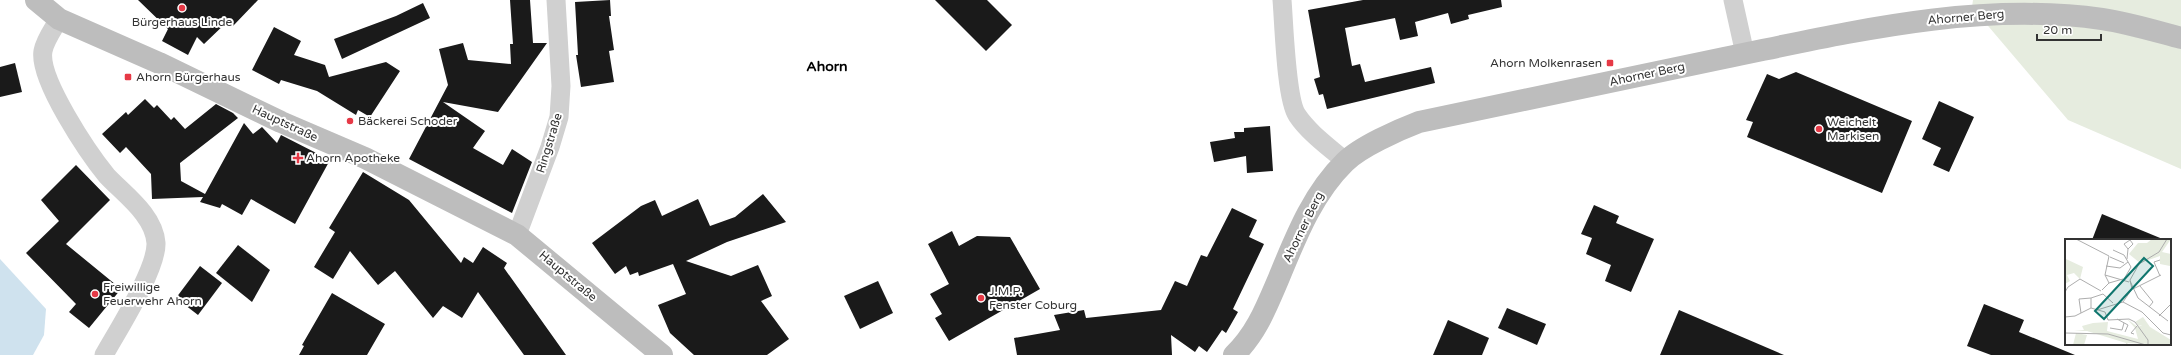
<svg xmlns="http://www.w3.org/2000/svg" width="2181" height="355" font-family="'Varela Round',sans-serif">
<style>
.green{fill:#e6ecdf}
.water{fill:#cfe2ee}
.building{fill:#1a1a1a}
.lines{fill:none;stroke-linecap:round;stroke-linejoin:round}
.street{stroke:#d0d0d0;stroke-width:19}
.secondary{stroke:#bdbdbd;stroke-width:22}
.poi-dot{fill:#e63946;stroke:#fff;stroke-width:1.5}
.labels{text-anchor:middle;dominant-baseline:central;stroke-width:4;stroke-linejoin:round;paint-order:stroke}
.street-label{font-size:12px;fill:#333;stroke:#fff}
.poi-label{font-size:12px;fill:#333;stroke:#fff;text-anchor:start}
.quarter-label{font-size:14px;font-weight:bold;fill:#000;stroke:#fff}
.inset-road{fill:none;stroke:#adadad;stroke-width:1}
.view{fill:#0f766e;fill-opacity:0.15;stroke:#0f766e;stroke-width:2}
.inset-edge{fill:none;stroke:#333;stroke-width:2}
</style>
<rect width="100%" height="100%" fill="#fff"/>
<path class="green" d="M 1973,0 L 2181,0 L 2181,169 L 2068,120 L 1972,7 Z"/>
<path class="water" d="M 0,259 L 46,309 L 44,335 L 33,355 L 0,355 Z"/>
<g class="building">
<path d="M 138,0 L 258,0 L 233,26 L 228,21 L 204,44 L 197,37 L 188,55 L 162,41 L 168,29 Z"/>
<path d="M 510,0 L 530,0 L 533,43 L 547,43 L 498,112 L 443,102 L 485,131 L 473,148 L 503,165 L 512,149 L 532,162 L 512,213 L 409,159 L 448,85 L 439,49 L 463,43 L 468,60 L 511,64 L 510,44 L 513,44 Z"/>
<path d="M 610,0 L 611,16 L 609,16 L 614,50 L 609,51 L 614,82 L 581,87 L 576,55 L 578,55 L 575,2 Z"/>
<path d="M 935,0 L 987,0 L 1012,25 L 986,51 Z"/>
<path d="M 1363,0 L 1501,0 L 1502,7 L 1468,15 L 1469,19 L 1451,24 L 1448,13 L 1415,22 L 1418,36 L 1400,40 L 1395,18 L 1345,28 L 1352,66 L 1360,64 L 1365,82 L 1431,67 L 1435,83 L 1327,109 L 1323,94 L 1319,95 L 1314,79 L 1320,77 L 1308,10 Z"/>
<path d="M 423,3 L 430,18 L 342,59 L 334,39 L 396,16 Z"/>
<path d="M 274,27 L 301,41 L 294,55 L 325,65 L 329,77 L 386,62 L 400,71 L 370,117 L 358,110 L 356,115 L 317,91 L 281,80 L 279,84 L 252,70 Z"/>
<path d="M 15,63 L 22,92 L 0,97 L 0,67 Z"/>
<path d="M 1796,72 L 1912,121 L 1882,193 L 1747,137 L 1753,122 L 1746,120 L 1767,74 L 1779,79 Z"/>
<path d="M 145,99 L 154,108 L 157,105 L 171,120 L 174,117 L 185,129 L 216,104 L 233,113 L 238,118 L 180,163 L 181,181 L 205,194 L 244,123 L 253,134 L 262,127 L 277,143 L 281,135 L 330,160 L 295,224 L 251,199 L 242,215 L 222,204 L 220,208 L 200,202 L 203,197 L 152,199 L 151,174 L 126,147 L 120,153 L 102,134 L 126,112 L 128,115 Z"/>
<path d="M 1939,101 L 1974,117 L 1949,172 L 1933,165 L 1941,148 L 1922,139 Z"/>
<path d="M 1270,126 L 1273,171 L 1247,173 L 1246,156 L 1214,162 L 1210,142 L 1235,138 L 1234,132 L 1244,132 L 1244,128 Z"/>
<path d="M 76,165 L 110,200 L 66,244 L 121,289 L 89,328 L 69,312 L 76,304 L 26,253 L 59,221 L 41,200 Z"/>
<path d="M 363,172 L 409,200 L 461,263 L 464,257 L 473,263 L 483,247 L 507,263 L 504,268 L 566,355 L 524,355 L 478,292 L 462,318 L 443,306 L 433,318 L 395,271 L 378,285 L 350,251 L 333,279 L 314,267 L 335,232 L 329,228 Z"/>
<path d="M 763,194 L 786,222 L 727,242 L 686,261 L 731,276 L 758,265 L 772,296 L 761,301 L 789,339 L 767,355 L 694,355 L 670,333 L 658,305 L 686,294 L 673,264 L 639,276 L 638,272 L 630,275 L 626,266 L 615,274 L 592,243 L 641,206 L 655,200 L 662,216 L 698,199 L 710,226 L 735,217 Z"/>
<path d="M 1594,205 L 1619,216 L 1616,223 L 1654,239 L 1631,292 L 1605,281 L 1611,265 L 1586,254 L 1592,238 L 1581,234 Z"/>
<path d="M 1232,208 L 1257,220 L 1249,237 L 1264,244 L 1233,309 L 1238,312 L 1226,333 L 1222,330 L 1207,352 L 1199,346 L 1195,352 L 1171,335 L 1172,355 L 1017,355 L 1014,338 L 1060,330 L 1054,315 L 1084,310 L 1086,318 L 1161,310 L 1175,281 L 1187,286 L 1201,255 L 1207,257 Z"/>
<path d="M 2102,214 L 2165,240 L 2092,240 Z"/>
<path d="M 952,231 L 959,246 L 977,236 L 1010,237 L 1040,289 L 949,341 L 935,318 L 942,314 L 930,294 L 949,284 L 928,244 Z"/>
<path d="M 238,245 L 270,270 L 252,302 L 216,273 Z"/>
<path d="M 200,266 L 222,283 L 198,315 L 176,298 Z"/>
<path d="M 878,281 L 893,313 L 860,329 L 844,296 Z"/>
<path d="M 332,293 L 385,324 L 367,355 L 299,355 L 304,346 L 302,345 Z"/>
<path d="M 1984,304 L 2024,320 L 2019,332 L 2075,355 L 1991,355 L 1967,346 Z"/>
<path d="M 1507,308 L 1546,324 L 1537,345 L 1498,328 Z"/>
<path d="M 1679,310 L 1784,355 L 1660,355 Z"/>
<path d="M 1448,320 L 1489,338 L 1482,355 L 1433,355 Z"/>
</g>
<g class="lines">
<g class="street">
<path d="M 1282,0 C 1284,23 1286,99 1297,115 C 1309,133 1329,147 1345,161"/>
<path d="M 1733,0 L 1745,54"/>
<path d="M 59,19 C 54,28 45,40 43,51 C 38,79 89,154 107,176 C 125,195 154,215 156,243 C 157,269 118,330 104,355"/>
<path d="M 517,235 L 550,147 L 559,117 L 561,86 L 556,0"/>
</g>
<g class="secondary">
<path d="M 36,0 L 59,19 L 159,63 L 281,122 L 365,158 L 517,235 L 662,355"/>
<path d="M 1234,355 C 1256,334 1266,308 1278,280 C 1295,239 1312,194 1345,162 C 1360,147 1398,130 1419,122 C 1520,100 1622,79 1724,58 C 1847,33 1975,1 2102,19 C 2129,23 2155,31 2181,38"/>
</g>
</g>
<g class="poi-dot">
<circle cx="182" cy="8" r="4"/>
<rect x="1606" y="59" width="8" height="8" rx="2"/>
<rect x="124" y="73" width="8" height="8" rx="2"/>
<circle cx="350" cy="121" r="4"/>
<circle cx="1819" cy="129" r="4"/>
<path d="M296 152h4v4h4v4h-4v4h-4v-4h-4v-4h4z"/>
<circle cx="95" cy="294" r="4"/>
<circle cx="981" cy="298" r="4"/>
</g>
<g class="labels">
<g class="street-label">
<text transform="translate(1966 17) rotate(-5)">Ahorner Berg</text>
<text transform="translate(1647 74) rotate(-12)">Ahorner Berg</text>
<text transform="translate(285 123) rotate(25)">Hauptstraße</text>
<text transform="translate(549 143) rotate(-73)">Ringstraße</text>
<text transform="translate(1303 227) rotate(-64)">Ahorner Berg</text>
<text transform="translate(568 276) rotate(40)">Hauptstraße</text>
</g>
<g class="poi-label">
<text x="182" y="22" text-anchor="middle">Bürgerhaus Linde</text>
<text x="1602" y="63" text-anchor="end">Ahorn Molkenrasen</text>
<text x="136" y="77">Ahorn Bürgerhaus</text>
<text x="358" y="121">Bäckerei Schoder</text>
<text x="1827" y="122">Weichelt<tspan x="1827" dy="14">Markisen</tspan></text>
<text x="306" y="158">Ahorn Apotheke</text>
<text x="103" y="287">Freiwillige<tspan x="103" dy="14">Feuerwehr Ahorn</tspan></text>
<text x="989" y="291">J.M.P.<tspan x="989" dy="14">Fenster Coburg</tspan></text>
</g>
<g class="quarter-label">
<text x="827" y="66">Ahorn</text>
</g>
</g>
<g transform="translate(2065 239)">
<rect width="106" height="106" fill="#fff"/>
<path d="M 87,0 L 106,0 L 97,13 L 106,15 L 105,27 L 95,25 L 95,17 L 75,24 L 64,15 L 73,4 L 82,4 ZM 1,20 L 18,28 L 15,40 L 9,34 L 2,36 L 5,42 L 0,45 ZM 78,78 L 85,88 L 106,101 L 106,106 L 62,104 L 64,106 L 61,106 L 61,104 L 22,92 L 9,92 L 19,91 L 17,87 L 28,84 L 43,83 L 42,92 L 73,100 L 70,89 L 62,80 L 73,88 L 77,86 L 73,87 L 70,83 ZM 11,94 L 22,96 L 19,106 L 8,106 Z" fill="#e6ecdf"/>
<path class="inset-road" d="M 11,0 L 44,17 L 40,36M 48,11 L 59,16 L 66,28M 45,18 L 59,24M 62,20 L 63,10 L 59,5 L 65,1 L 68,5 L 63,10M 95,21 L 89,23 L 95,37M 41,27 L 55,29 L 63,23M 40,36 L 64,43M 59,40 L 66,28M 65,42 L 73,59 L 103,82M 44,44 L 58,40M 75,47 L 88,63 L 84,68M 67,50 L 65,41 L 74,25 L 94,13 L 102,0M 68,50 L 96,36M 37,51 L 44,44 L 40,36M 0,53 L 3,48 L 15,40 L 36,52M 58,63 L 77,73 L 98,94 L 106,96M 26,69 L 26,59 L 38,55 L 48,64M 32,71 L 58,63 L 67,50M 16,74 L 14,60 L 26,59M 94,77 L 106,65M 0,78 L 10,77 L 26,69 L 40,73 L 43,81 L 64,80 L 70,83 L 83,101 L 83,106M 52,80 L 63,86 L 60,93M 45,89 L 57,91 L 59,84M 0,94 L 43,95 L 81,106M 69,95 L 66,94 L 72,87"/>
<path class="view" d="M 79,19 L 88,27 L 39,80 L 30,72 Z"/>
<rect width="106" height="106" class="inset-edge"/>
</g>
<path d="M2037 34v6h64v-6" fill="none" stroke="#333333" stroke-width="2"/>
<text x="2043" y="34" font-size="12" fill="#333333" stroke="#ffffff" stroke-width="3" paint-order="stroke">20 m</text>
</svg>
